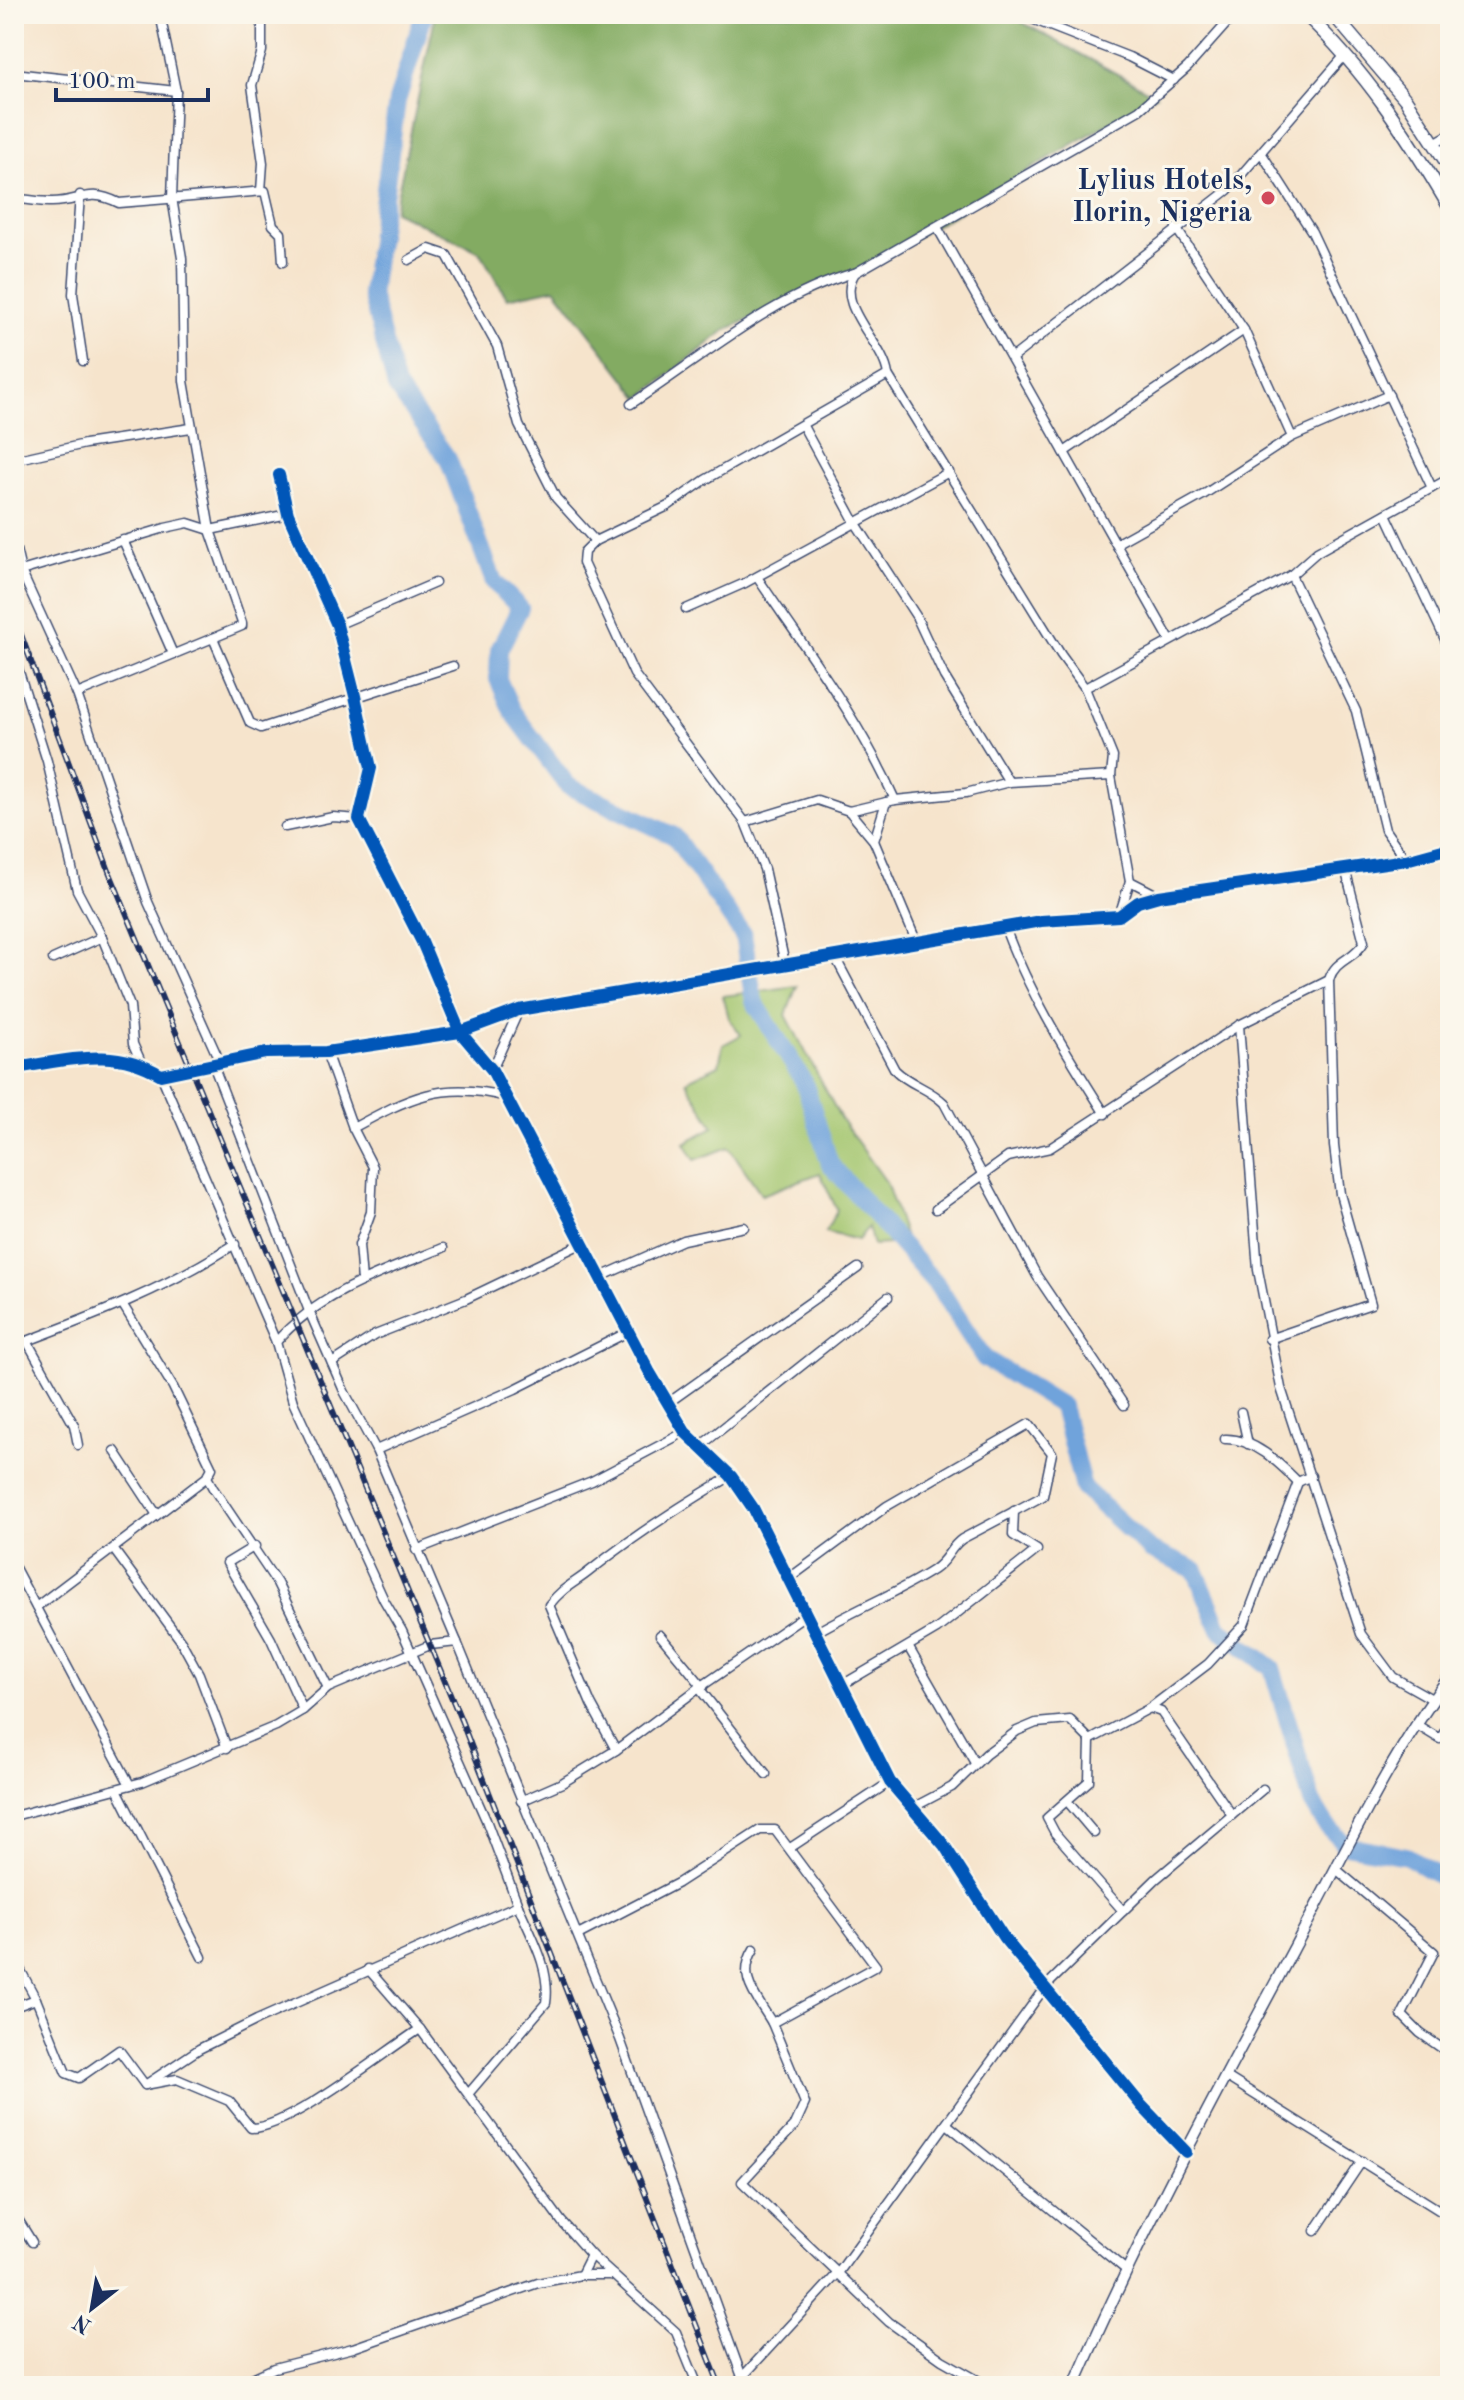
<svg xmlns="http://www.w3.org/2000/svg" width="1464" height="2400" font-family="'Old Standard TT',serif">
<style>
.green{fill:#a4c66f;stroke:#607a66;stroke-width:2}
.forest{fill:#83ab62;stroke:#4f6d60;stroke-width:2}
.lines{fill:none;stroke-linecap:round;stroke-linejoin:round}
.river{stroke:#6fa3db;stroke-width:18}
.minor-casing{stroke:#3c4a6e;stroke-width:11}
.tertiary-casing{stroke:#3c4a6e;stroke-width:13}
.primary-casing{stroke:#3c4a6e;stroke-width:15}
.minor{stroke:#fff;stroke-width:8}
.tertiary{stroke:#fff;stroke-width:10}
.primary{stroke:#fff;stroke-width:12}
.rail-casing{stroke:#1b2f5e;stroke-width:6}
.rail{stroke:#fbf7ec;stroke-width:3;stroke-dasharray:9;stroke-linecap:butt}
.cycleway-casing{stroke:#fbf7ec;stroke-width:17}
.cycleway{stroke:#0057b8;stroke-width:12}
.poi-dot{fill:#d1495b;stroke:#fbf7ec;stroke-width:3}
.labels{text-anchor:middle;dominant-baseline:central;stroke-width:6;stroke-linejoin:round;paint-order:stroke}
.poi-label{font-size:28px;font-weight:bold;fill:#1b2f5e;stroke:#fbf7ec;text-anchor:end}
</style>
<rect width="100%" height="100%" fill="#fbf7ec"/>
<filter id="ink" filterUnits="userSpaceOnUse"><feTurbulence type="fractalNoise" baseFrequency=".0125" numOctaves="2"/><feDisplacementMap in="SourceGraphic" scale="16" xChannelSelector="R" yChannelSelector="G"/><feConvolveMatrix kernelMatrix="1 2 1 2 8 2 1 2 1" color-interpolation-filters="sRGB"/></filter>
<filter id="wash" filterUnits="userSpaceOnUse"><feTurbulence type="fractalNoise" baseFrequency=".006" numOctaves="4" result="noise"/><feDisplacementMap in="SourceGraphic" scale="32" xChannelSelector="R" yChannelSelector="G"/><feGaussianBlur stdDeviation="1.8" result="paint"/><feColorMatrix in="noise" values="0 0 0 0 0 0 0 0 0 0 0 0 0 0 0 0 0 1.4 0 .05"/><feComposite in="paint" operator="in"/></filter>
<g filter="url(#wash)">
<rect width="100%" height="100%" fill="#f6e4cc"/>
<path class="green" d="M 797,986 L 786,1015 L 841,1119 L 886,1182 L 907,1243 L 873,1245 L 868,1227 L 858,1240 L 825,1232 L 837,1210 L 820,1173 L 762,1195 L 729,1147 L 695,1160 L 685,1143 L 714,1127 L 686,1081 L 719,1065 L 723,1045 L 741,1035 L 729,1018 L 723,996 Z"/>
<path class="forest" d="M 431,14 L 1007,14 L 1156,95 L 855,273 L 727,329 L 640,398 L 555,288 L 507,298 L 480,252 L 394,211 L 434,22 Z"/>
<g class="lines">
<path class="river" d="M 424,14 L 397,101 L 371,294 L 396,387 L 448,459 L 494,582 L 520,608 L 499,650 L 498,679 L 512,711 L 568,786 L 674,836 L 743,935 L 754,1001 L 804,1082 L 830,1164 L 937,1285 L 984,1358 L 1062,1406 L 1083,1488 L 1150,1550 L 1195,1570 L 1220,1629 L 1272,1668 L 1312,1802 L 1326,1825 L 1346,1845 L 1407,1856 L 1450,1883"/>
</g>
</g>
<g filter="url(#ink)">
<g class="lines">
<defs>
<g id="minor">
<path d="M 160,14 L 176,91 L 172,198 L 182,258 L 184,381 L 210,530 L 242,623 L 242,626 L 213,638 L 250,723 L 261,728 L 453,666"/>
<path d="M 1019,14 L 1129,57 L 1174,80"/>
<path d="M 14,73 L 176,91"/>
<path d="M 1436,142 L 1450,134"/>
<path d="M 1262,154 L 1312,232 L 1432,488"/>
<path d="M 261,191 L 263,163 L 252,85 L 262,51 L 262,14"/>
<path d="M 80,195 L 73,294 L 83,361"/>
<path d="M 14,199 C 27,199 39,202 52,202 C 81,202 88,187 119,203 L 265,191 L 273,225 L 281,233 L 283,262"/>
<path d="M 937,227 L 1170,640"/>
<path d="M 1176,228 L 1244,330 L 1292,437"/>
<path d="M 409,260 L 429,249 L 447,255 L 497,346 L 519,425 L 556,498 L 595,541"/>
<path d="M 1012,358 L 1228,190 L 1345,55"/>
<path d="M 631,404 C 702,358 771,297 854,273"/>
<path d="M 803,426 L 855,522 L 916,616 L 944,676 L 1009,782"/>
<path d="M 1064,452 L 1244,330"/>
<path d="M 14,460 L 85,444 L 191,428"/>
<path d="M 279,475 L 288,514 L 337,625 L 355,696 L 371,768 L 359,819 L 422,942 L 460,1032 L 492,1070 L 649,1371 L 685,1432 L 731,1476 L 753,1508 L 890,1782 L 944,1845 L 1004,1938 L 1141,2105 L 1186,2152"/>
<path d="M 1386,514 L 1450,650"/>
<path d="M 123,540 L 173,654"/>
<path d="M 14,541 L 21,571 L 77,694 L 148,902 L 219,1060"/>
<path d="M 1117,543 L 1203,495 L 1292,437 L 1389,395"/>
<path d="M 21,571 L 165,528 L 188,523 L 210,530 L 288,514"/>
<path d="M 1291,575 L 1356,711 L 1385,830 L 1406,860"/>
<path d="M 757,577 C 806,650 859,718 895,800"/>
<path d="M 686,609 L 745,583 L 949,472"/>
<path d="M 337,625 L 435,583"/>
<path d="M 14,656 L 47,761 L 77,890 L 102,937 L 130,1006 L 133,1044 L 142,1064"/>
<path d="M 1085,688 L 1291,575 L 1317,552 L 1450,478"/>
<path d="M 77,694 L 213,638"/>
<path d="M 886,802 L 874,841 L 917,943"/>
<path d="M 849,811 L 874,841"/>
<path d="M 745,822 L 817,800 L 849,811 L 895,800 L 966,793 L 1009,782 L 1111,776"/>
<path d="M 285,827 L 333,817 L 359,819"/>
<path d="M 1130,881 L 1159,896"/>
<path d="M 1119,916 L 1130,881 L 1111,776 L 1113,757 L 1085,688 L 1061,655 L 888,375 C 884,342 833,306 855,273 L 1139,110 L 1188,67 L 1235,14"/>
<path d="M 1005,928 C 1030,995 1067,1054 1105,1114"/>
<path d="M 834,955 L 895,1070 C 910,1085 929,1088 944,1103 L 1037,1276 L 1124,1405"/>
<path d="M 53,959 L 102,937"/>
<path d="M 785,964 L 764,869 L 745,822 L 634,674 L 583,563 L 584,552 L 595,541 L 668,506 L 705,480 L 888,375"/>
<path d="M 1239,1025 L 1258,1270 L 1281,1388 L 1361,1634 L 1393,1677 L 1432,1699"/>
<path d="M 326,1052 L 353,1128 L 373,1167 L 371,1212 L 359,1245 L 362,1281"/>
<path d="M 212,1062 L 309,1311 L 344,1391 L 376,1450 L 457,1642"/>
<path d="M 14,1068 C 68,1061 112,1045 161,1075 L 266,1053 L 326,1052 L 460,1032 L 519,1010 L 1041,921 L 1119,916 L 1138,902 L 1159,896 L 1406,860 L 1450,848"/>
<path d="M 492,1070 L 519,1010"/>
<path d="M 353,1128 C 408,1098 443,1080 506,1097"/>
<path d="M 936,1209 L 1008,1157 L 1050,1148 L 1239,1025 L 1329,980"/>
<path d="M 598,1278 L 683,1240 L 744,1227"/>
<path d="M 123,1305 L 173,1387 L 212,1468 L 207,1477 L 213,1488 L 277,1583 L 328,1688"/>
<path d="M 1269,1339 L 1371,1304 L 1340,1194 L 1334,1146 L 1329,980 C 1335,959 1354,960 1364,942 L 1345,868"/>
<path d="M 27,1341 L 74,1425 L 78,1445"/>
<path d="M 276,1342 C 320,1292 383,1272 443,1248"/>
<path d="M 14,1346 C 91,1317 166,1289 235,1244"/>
<path d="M 332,1363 L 375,1335 L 466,1299 L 581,1244"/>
<path d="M 668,1403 L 858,1268"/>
<path d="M 1241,1412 L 1248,1444"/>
<path d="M 1225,1439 C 1254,1438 1279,1463 1298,1482 L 1311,1476"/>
<path d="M 699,1447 L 888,1297"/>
<path d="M 376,1450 L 515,1389 L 628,1332"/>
<path d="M 115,1451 L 157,1515"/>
<path d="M 255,1546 L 227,1563 L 271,1639 L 303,1710"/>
<path d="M 114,1550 L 181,1641 L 199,1674 L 227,1748"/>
<path d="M 416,1550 L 592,1481 L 685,1432"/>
<path d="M 14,1566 L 130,1785"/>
<path d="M 791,1577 L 887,1506 L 1029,1424 L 1052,1453 L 1043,1496 L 962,1539 C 949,1548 949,1559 933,1570 C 899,1592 852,1611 815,1633"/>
<path d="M 36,1607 L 207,1477"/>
<path d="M 660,1635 L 703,1687"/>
<path d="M 909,1648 L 975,1763"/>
<path d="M 842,1685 L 937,1629 L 1037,1550 L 1013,1535 L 1014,1511"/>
<path d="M 699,1688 L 766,1774"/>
<path d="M 1150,1708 L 1208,1664 L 1244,1625 L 1298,1482"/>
<path d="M 1417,1725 L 1440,1739 L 1450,1723"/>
<path d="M 1090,1740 L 1089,1781 L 1047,1818 L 1055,1833 L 1123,1911"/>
<path d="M 616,1750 L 591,1704 L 549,1605 C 564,1586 574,1584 591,1570 C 635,1535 682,1505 731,1476"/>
<path d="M 118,1791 L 202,1957"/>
<path d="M 521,1801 L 562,1783 L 616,1750 L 699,1688 L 808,1613"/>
<path d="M 1067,1801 L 1094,1833"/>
<path d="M 912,1808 L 952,1787 L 986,1754 L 1017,1731 L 1036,1723 L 1070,1720 L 1090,1740 L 1150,1708 L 1161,1712 L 1232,1815"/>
<path d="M 14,1816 L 142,1782 L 276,1726 L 303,1710 L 328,1688 L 430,1645 L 457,1642 L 620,2039 L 742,2377"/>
<path d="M 790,1848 L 890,1782"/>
<path d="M 1336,1869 L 1434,1952 L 1402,2015 L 1420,2033 L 1450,2054"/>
<path d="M 578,1935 L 678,1883 L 760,1830 L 775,1830 L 876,1966 L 772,2023 L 805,2103 L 795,2125 L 742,2182 L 889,2322 L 942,2360 L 988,2386"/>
<path d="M 754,1949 C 736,1978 757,1997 772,2023"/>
<path d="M 14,1958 L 36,1999 L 66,2073 L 79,2078 L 119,2050 L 145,2085 L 177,2079 L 229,2101 L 251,2128 C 288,2129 384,2052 420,2029"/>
<path d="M 368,1969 L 420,2029 L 562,2222 L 591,2255 L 676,2332 L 698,2386"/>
<path d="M 14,2007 L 36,1999"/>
<path d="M 1225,2076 L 1450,2217"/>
<path d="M 145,2085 L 199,2049 L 257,2020 L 518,1905 L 486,1820 L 402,1631 L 384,1600 L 293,1402 L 276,1342 L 161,1075"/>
<path d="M 469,2093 L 546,2003 C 551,1968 531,1936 518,1905"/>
<path d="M 948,2125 L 1125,2269"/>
<path d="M 14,2213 L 32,2242"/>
<path d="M 1315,2231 L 1362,2161"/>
<path d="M 581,2275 L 591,2255"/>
<path d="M 235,2386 L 274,2368 L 353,2348 L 538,2283 L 581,2275 L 613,2275"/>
<path d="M 734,2386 L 839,2272 L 1045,1987 L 1156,1879 L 1263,1789"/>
</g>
<path id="tertiary" d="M 1074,2386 C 1139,2236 1216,2093 1294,1948 C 1343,1857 1388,1759 1450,1676"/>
<g id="primary">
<path d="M 1305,14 C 1365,70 1409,138 1450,208"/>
<path d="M 1333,14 L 1406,100 L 1450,168"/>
</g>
</defs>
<use href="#minor" class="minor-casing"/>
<use href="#tertiary" class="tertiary-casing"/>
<use href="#primary" class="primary-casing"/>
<use href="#minor" class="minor"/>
<use href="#tertiary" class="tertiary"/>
<use href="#primary" class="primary"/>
<defs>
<path id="rail" d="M 14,616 L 109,871 L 461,1720 L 720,2386"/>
</defs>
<use href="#rail" class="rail-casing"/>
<use href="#rail" class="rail"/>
<defs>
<g id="cycleway">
<path d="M 279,475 L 288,514 L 337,625 L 355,696 L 371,768 L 359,819 L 422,942 L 460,1032 L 492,1070 L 649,1371 L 685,1432 L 731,1476 L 753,1508 L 890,1782 L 944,1845 L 1004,1938 L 1141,2105 L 1186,2152"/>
<path d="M 14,1068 C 68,1061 112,1045 161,1075 L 266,1053 L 326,1052 L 460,1032 L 519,1010 L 1041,921 L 1119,916 L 1138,902 L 1159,896 L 1406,860 L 1450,848"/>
</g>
</defs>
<use href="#cycleway" class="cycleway-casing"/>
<use href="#cycleway" class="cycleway"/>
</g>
</g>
<circle class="poi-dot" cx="1268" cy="198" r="8"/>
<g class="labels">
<g class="poi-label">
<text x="1252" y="182">Lylius Hotels,<tspan x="1252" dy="32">Ilorin, Nigeria</tspan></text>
</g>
</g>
<rect width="1464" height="2400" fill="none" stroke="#fbf7ec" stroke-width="48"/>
<g transform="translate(92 2308) rotate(211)" stroke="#fbf7ec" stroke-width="6" paint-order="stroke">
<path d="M0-6L14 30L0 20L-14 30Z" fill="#1b2f5e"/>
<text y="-12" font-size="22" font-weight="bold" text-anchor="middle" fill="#1b2f5e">N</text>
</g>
<path d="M56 88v12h152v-12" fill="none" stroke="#1b2f5e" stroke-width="4"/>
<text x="68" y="88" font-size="24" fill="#1b2f5e" stroke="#fbf7ec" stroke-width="6" paint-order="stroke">100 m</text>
</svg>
